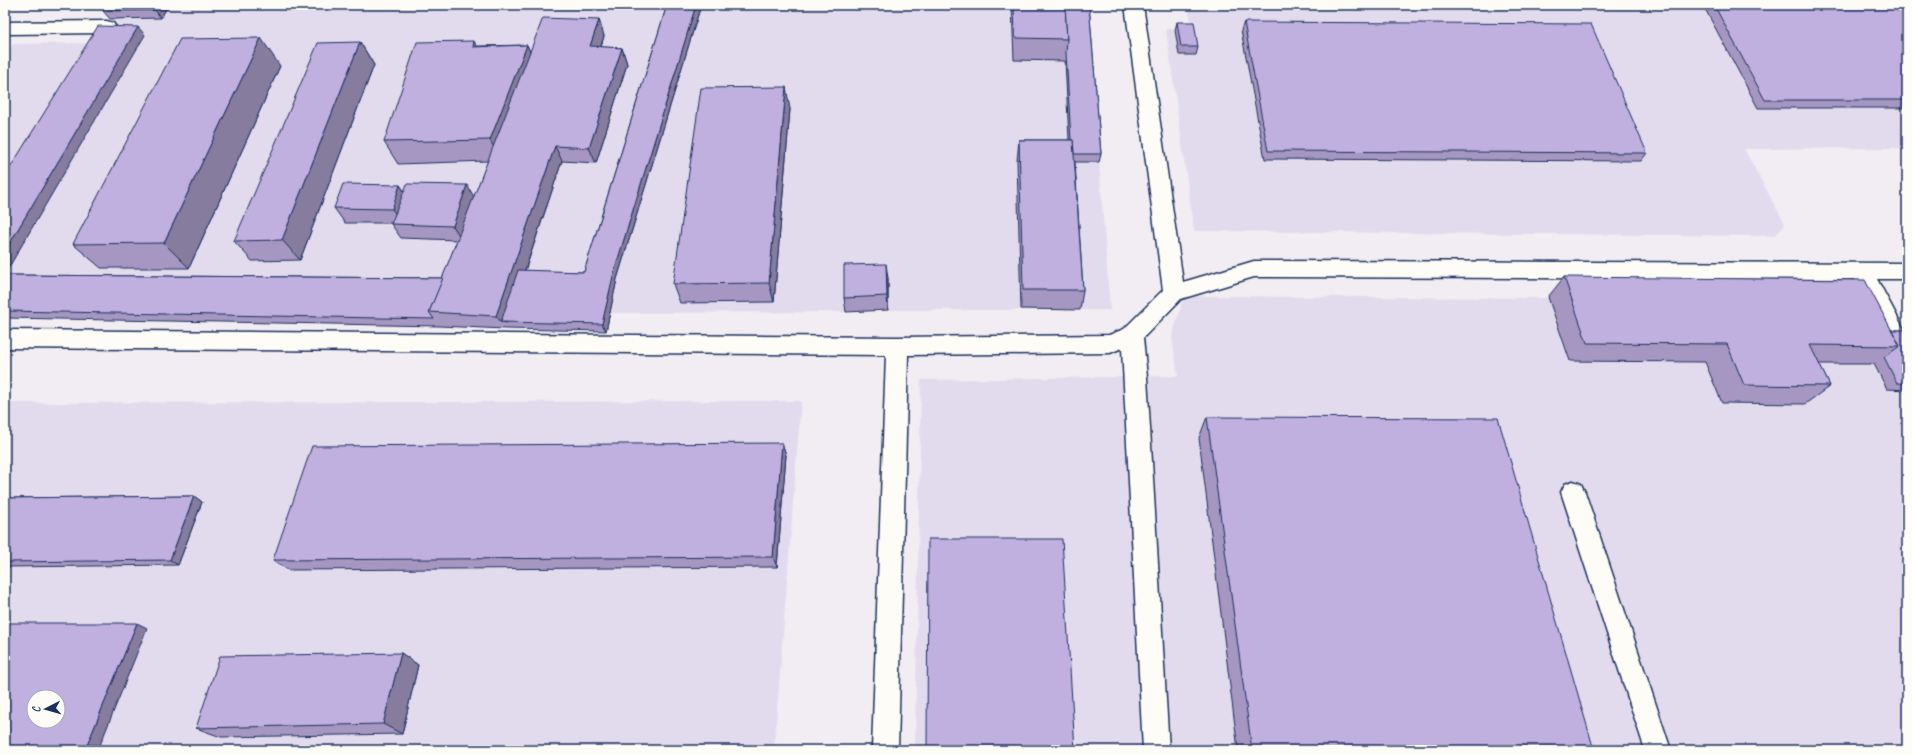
<svg xmlns="http://www.w3.org/2000/svg" width="1912" height="755" font-family="Caveat,sans-serif">
<style>
.built{fill:#e2dbed;fill-rule:evenodd}
.lines{fill:none;stroke-linecap:round;stroke-linejoin:round}
.minor-casing{stroke:#1b2f5e;stroke-width:3}
.minor{fill:#fdfcf7;fill-rule:evenodd}
.wall{fill:#a597c1;stroke:#1b2f5e}
.shaded-wall{fill:#867b9d;stroke:#1b2f5e}
.building{fill:#c0b0e0;stroke:#1b2f5e;fill-rule:evenodd}
</style>
<rect width="100%" height="100%" fill="#f1edf2"/>
<filter id="ink" filterUnits="userSpaceOnUse"><feTurbulence type="fractalNoise" baseFrequency=".025" numOctaves="2"/><feDisplacementMap in="SourceGraphic" scale="8" xChannelSelector="R" yChannelSelector="G"/><feConvolveMatrix kernelMatrix="1 2 1 2 8 2 1 2 1" color-interpolation-filters="sRGB"/></filter>
<g filter="url(#ink)">
<g class="built">
<path d="M 118,5 L 1061,5 L 1099,162 L 1110,310 L 888,310 L 846,312 L 610,313 L 606,331 L 505,329 L 439,326 L 5,318 L 5,57 L 13,44 L 100,43 Z"/>
<path d="M 1188,5 L 1907,5 L 1907,157 L 1900,148 L 1744,149 L 1785,224 L 1775,236 L 1194,231 L 1166,29 L 1192,28 Z"/>
<path d="M 1184,296 L 1841,300 L 1907,337 L 1907,750 L 915,750 L 921,380 L 1178,376 L 1172,337 Z"/>
<path d="M 801,401 L 774,750 L 5,750 L 5,403 ZM 34,697 L 58,697 L 58,721 L 34,721 Z"/>
</g>
<g class="lines">
<defs>
<g id="minor">
<path d="M 1125,5 L 1143,5 L 1183,282 L 1254,261 L 1907,263 L 1907,279 L 1877,279 L 1907,335 L 1907,364 L 1899,362 L 1855,279 L 1254,277 L 1181,299 L 1143,338 L 1147,377 L 1169,750 L 1143,750 L 1122,348 L 1110,353 L 908,355 L 898,750 L 872,750 L 886,355 L 5,348 L 5,330 L 897,337 L 1109,335 L 1124,329 L 1163,290 Z"/>
<path d="M 107,21 L 113,23 L 116,27 L 113,31 L 107,33 L 5,34 L 5,22 Z"/>
<path d="M 1573,481 L 1581,484 L 1585,492 L 1671,750 L 1645,750 L 1561,492 L 1565,484 Z"/>
</g>
</defs>
<use href="#minor" class="minor-casing"/>
<use href="#minor" class="minor"/>
</g>
<g class="wall">
<path d="M 168,5 L 161,18 L 110,19 L 103,11 Z"/>
<path d="M 667,5 L 701,5 L 617,279 L 606,331 L 505,329 L 439,326 L 5,318 L 5,275 L 443,278 L 457,240 L 401,238 L 391,224 L 391,223 L 345,223 L 334,208 L 400,185 L 404,191 L 474,197 L 488,161 L 398,164 L 384,142 L 477,46 L 527,45 L 530,52 L 599,20 L 604,36 L 601,47 L 622,48 L 627,64 L 596,163 L 562,161 L 525,271 L 584,272 Z"/>
<path d="M 1012,5 L 1089,5 L 1101,154 L 1099,162 L 1075,162 L 1083,290 L 1080,310 L 1021,309 L 1017,161 L 1019,140 L 1069,140 L 1065,61 L 1014,60 Z"/>
<path d="M 1703,5 L 1907,5 L 1907,108 L 1758,108 Z"/>
<path d="M 1177,22 L 1198,47 L 1196,55 L 1179,55 L 1175,30 Z"/>
<path d="M 1244,22 L 1647,153 L 1641,161 L 1265,159 L 1241,30 Z"/>
<path d="M 360,42 L 374,65 L 300,260 L 252,261 L 234,241 Z"/>
<path d="M 280,66 L 189,268 L 101,268 L 73,244 Z"/>
<path d="M 790,109 L 774,302 L 680,303 L 673,284 Z"/>
<path d="M 1564,277 L 1892,330 L 1907,330 L 1907,390 L 1887,389 L 1874,364 L 1819,364 L 1830,386 L 1805,404 L 1722,403 L 1705,362 L 1570,361 L 1548,297 Z"/>
<path d="M 888,278 L 888,310 L 846,312 L 844,298 Z"/>
<path d="M 1207,417 L 1594,750 L 1238,750 L 1199,438 Z"/>
<path d="M 782,443 L 786,455 L 777,567 L 288,570 L 273,560 Z"/>
<path d="M 194,496 L 202,502 L 178,565 L 5,567 L 5,498 Z"/>
<path d="M 401,653 L 418,665 L 402,734 L 221,737 L 196,728 Z"/>
</g>
<g class="shaded-wall">
<path d="M 157,5 L 168,5 L 161,18 L 155,10 Z"/>
<path d="M 696,5 L 701,5 L 617,279 L 606,331 L 602,324 L 614,272 Z"/>
<path d="M 599,20 L 604,36 L 596,62 L 590,46 Z"/>
<path d="M 138,27 L 145,35 L 5,274 L 5,251 Z"/>
<path d="M 261,38 L 280,66 L 189,268 L 164,243 Z"/>
<path d="M 474,41 L 485,63 L 473,47 Z"/>
<path d="M 360,42 L 374,65 L 300,260 L 282,240 Z"/>
<path d="M 527,45 L 537,67 L 501,161 L 490,140 Z"/>
<path d="M 622,48 L 627,64 L 596,163 L 589,148 Z"/>
<path d="M 786,87 L 790,109 L 774,302 L 769,283 Z"/>
<path d="M 555,146 L 562,161 L 507,323 L 501,322 L 496,316 Z"/>
<path d="M 400,185 L 410,200 L 402,223 L 392,209 Z"/>
<path d="M 467,185 L 476,200 L 462,240 L 453,226 Z"/>
<path d="M 886,264 L 888,278 L 888,310 L 887,296 Z"/>
<path d="M 782,443 L 786,455 L 777,567 L 773,557 Z"/>
<path d="M 194,496 L 202,502 L 178,565 L 170,560 Z"/>
<path d="M 137,623 L 147,628 L 98,750 L 85,750 Z"/>
<path d="M 401,653 L 418,665 L 402,734 L 383,724 Z"/>
</g>
<g class="building">
<path d="M 106,5 L 157,5 L 155,10 L 103,11 Z"/>
<path d="M 667,5 L 696,5 L 614,272 L 602,324 L 501,322 L 518,270 L 584,272 Z"/>
<path d="M 1014,5 L 1065,5 L 1067,39 L 1015,38 Z"/>
<path d="M 1065,5 L 1089,5 L 1101,154 L 1074,154 L 1073,140 L 1071,140 L 1066,53 L 1067,39 Z"/>
<path d="M 1714,5 L 1907,5 L 1907,100 L 1765,100 Z"/>
<path d="M 543,18 L 599,20 L 590,46 L 622,48 L 589,148 L 555,146 L 496,316 L 429,312 L 445,271 Z"/>
<path d="M 1177,22 L 1194,22 L 1198,47 L 1181,47 Z"/>
<path d="M 1244,22 L 1591,24 L 1647,153 L 1268,151 Z"/>
<path d="M 98,26 L 138,27 L 5,251 L 5,176 Z"/>
<path d="M 261,38 L 164,243 L 73,244 L 180,39 Z"/>
<path d="M 474,41 L 473,47 L 527,45 L 490,140 L 384,142 L 417,42 Z"/>
<path d="M 360,42 L 282,240 L 234,241 L 318,43 Z"/>
<path d="M 786,87 L 769,283 L 673,284 L 701,88 Z"/>
<path d="M 1019,140 L 1073,140 L 1083,290 L 1023,290 Z"/>
<path d="M 343,184 L 400,185 L 392,209 L 334,208 Z"/>
<path d="M 407,184 L 467,185 L 453,226 L 391,224 Z"/>
<path d="M 886,264 L 887,296 L 844,298 L 844,265 Z"/>
<path d="M 5,275 L 443,278 L 429,312 L 434,319 L 5,311 Z"/>
<path d="M 1564,277 L 1865,280 L 1900,346 L 1810,345 L 1830,386 L 1744,385 L 1727,344 L 1587,343 Z"/>
<path d="M 1892,330 L 1907,330 L 1907,383 L 1897,383 L 1884,357 L 1900,346 Z"/>
<path d="M 1207,417 L 1498,418 L 1594,750 L 1252,750 Z"/>
<path d="M 782,443 L 773,557 L 273,560 L 312,446 Z"/>
<path d="M 194,496 L 170,560 L 5,562 L 5,498 Z"/>
<path d="M 928,539 L 1062,539 L 1075,750 L 927,750 Z"/>
<path d="M 5,623 L 137,623 L 85,750 L 5,750 ZM 34,697 L 58,697 L 58,721 L 34,721 Z"/>
<path d="M 401,653 L 383,724 L 196,728 L 220,656 Z"/>
</g>
</g>
<rect width="1912" height="755" fill="none" stroke="#fdfcf7" stroke-width="20"/>
<rect x="10" y="10" width="1892" height="735" fill="none" stroke="#1b2f5e" stroke-width="1.5" filter="url(#ink)"/>
<g transform="translate(46 709) rotate(264)"><circle r="19" fill="#fdfcf7" stroke="#a3aaba"/>
<path d="M0-3L7 15L0 10L-7 15Z" fill="#1b2f5e"/>
<text y="-6" font-size="11" font-weight="bold" text-anchor="middle" fill="#1b2f5e">С</text>
</g>
</svg>
